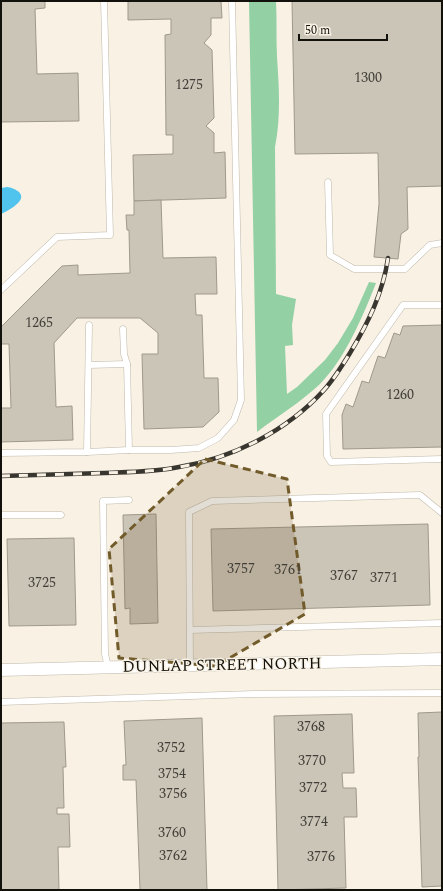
<svg xmlns="http://www.w3.org/2000/svg" width="443" height="891" font-family="Spectral,serif">
<style>
.green{fill:#93d0a3}
.water{fill:#51c4ee}
.building{fill:#cbc5b8;stroke:#9f998c}
.lines{fill:none;stroke-linecap:round;stroke-linejoin:round}
.lane-casing{stroke:#beb8ab;stroke-width:7}
.street-casing{stroke:#beb8ab;stroke-width:13}
.lane{stroke:#fff;stroke-width:6}
.street{stroke:#fff;stroke-width:12}
.rail-casing{stroke:#393630;stroke-width:4.5}
.rail{stroke:#f8f1e4;stroke-width:3;stroke-dasharray:9;stroke-linecap:butt}
.marked{fill:#725b2b;fill-opacity:0.2;stroke:#725b2b;stroke-width:3;stroke-dasharray:8 5;stroke-linejoin:round}
.labels{text-anchor:middle;dominant-baseline:central;stroke-width:3;stroke-linejoin:round;paint-order:stroke}
.number-label{font-size:14px;fill:#413e37}
.street-label{font-size:16px;fill:#13110c;stroke:#f8f1e4}
</style>
<rect width="100%" height="100%" fill="#f8f1e4"/>
<path class="green" d="M 249,1 L 276,1 C 277,20 276,38 277,57 C 279,88 281,116 275,147 L 276,294 L 296,299 L 292,325 L 293,345 L 285,346 L 287,394 L 297,387 L 325,360 L 338,343 L 353,318 L 369,282 L 376,283 C 363,316 345,359 320,384 C 301,402 278,416 257,432 Z"/>
<path class="water" d="M 7,187 C 15,188 27,194 18,203 C 13,208 7,211 1,214 L 1,188 Z"/>
<g class="building">
<path d="M 1,1 L 45,1 L 45,8 L 35,9 L 37,74 L 78,73 L 79,121 L 1,122 Z"/>
<path d="M 128,1 L 221,1 L 222,18 L 211,18 L 211,35 L 204,43 L 212,50 L 214,118 L 206,126 L 214,133 L 214,153 L 225,152 L 226,198 L 134,201 L 133,155 L 173,154 L 173,135 L 166,135 L 165,35 L 171,34 L 171,19 L 128,20 Z"/>
<path d="M 292,1 L 442,1 L 442,186 L 407,187 L 408,229 L 401,234 L 398,259 L 374,257 L 379,204 L 378,153 L 295,154 Z"/>
<path d="M 161,200 L 163,258 L 216,257 L 217,294 L 195,294 L 196,315 L 202,315 L 204,378 L 218,378 L 219,412 L 203,427 L 144,429 L 142,354 L 158,354 L 158,333 L 140,318 L 77,318 L 54,343 L 56,407 L 72,406 L 73,440 L 1,442 L 1,408 L 11,408 L 9,344 L 1,344 L 1,327 L 62,266 L 78,265 L 78,275 L 130,273 L 129,230 L 127,230 L 126,215 L 134,215 L 134,201 Z"/>
<path d="M 442,325 L 442,447 L 343,449 L 342,415 L 346,404 L 353,407 L 362,381 L 369,383 L 378,356 L 385,358 L 394,333 L 400,335 L 403,326 Z"/>
<path d="M 156,514 L 158,623 L 130,624 L 130,608 L 125,609 L 123,515 Z"/>
<path d="M 428,524 L 430,605 L 213,611 L 211,529 Z"/>
<path d="M 74,538 L 76,625 L 9,626 L 7,539 Z"/>
<path d="M 442,712 L 442,886 L 422,887 L 418,757 L 419,757 L 418,713 Z"/>
<path d="M 352,714 L 354,773 L 342,773 L 343,788 L 356,788 L 357,817 L 344,817 L 346,888 L 278,890 L 274,716 Z"/>
<path d="M 202,718 L 207,890 L 140,890 L 136,780 L 123,780 L 123,765 L 126,765 L 124,721 Z"/>
<path d="M 64,722 L 66,767 L 63,767 L 64,808 L 57,808 L 57,814 L 69,814 L 70,847 L 58,847 L 59,890 L 1,890 L 1,723 Z"/>
</g>
<g class="lines">
<defs>
<g id="lane">
<path d="M 328,182 L 330,255 L 354,269 L 405,269 L 430,245 L 442,243"/>
<path d="M 1,290 L 57,237 L 110,235 L 104,1"/>
<path d="M 442,305 L 403,305 L 326,414 L 327,456 L 331,462 L 442,459"/>
<path d="M 123,329 L 124,354 L 127,364 L 129,450"/>
<path d="M 89,365 L 127,364"/>
<path d="M 87,452 L 89,325"/>
<path d="M 1,453 L 87,452 L 129,450 L 171,450 L 199,448 L 218,438 L 234,420 L 241,400 L 232,1"/>
<path d="M 1,515 L 61,515"/>
<path d="M 190,630 L 442,623"/>
<path d="M 190,666 L 189,512 L 212,501 L 420,495 L 442,513"/>
<path d="M 108,667 L 105,654 L 103,501 L 129,500"/>
<path d="M 1,702 L 254,694 L 442,693"/>
</g>
<path id="street" d="M 1,670 L 442,659"/>
</defs>
<use href="#lane" class="lane-casing"/>
<use href="#street" class="street-casing"/>
<use href="#lane" class="lane"/>
<use href="#street" class="street"/>
<defs>
<path id="rail" d="M 1,476 C 35,475 70,474 104,473 C 129,472 155,472 179,467 C 233,458 287,431 324,390 C 334,379 342,366 350,353 C 368,323 383,293 388,258"/>
</defs>
<use href="#rail" class="rail-casing"/>
<use href="#rail" class="rail"/>
</g>
<path class="marked" d="M 205,459 L 287,479 L 305,614 L 216,666 L 119,658 L 109,549 Z"/>
<g class="labels">
<g class="number-label">
<text x="368" y="77">1300</text>
<text x="189" y="84">1275</text>
<text x="39" y="322">1265</text>
<text x="400" y="394">1260</text>
<text x="241" y="568">3757</text>
<text x="288" y="569">3761</text>
<text x="344" y="575">3767</text>
<text x="384" y="577">3771</text>
<text x="42" y="582">3725</text>
<text x="311" y="726">3768</text>
<text x="171" y="747">3752</text>
<text x="312" y="760">3770</text>
<text x="172" y="773">3754</text>
<text x="313" y="787">3772</text>
<text x="173" y="793">3756</text>
<text x="314" y="821">3774</text>
<text x="172" y="832">3760</text>
<text x="173" y="855">3762</text>
<text x="321" y="856">3776</text>
</g>
<g class="street-label">
<text transform="translate(222 665) rotate(-1)">DUNLAP STREET NORTH</text>
</g>
</g>
<rect width="443" height="891" fill="none" stroke="#13110c" stroke-width="4"/>
<path d="M299 34v6h88v-6" fill="none" stroke="#13110c" stroke-width="2"/>
<text x="305" y="34" font-size="12" fill="#13110c" stroke="#f8f1e4" stroke-width="3" paint-order="stroke">50 m</text>
</svg>
